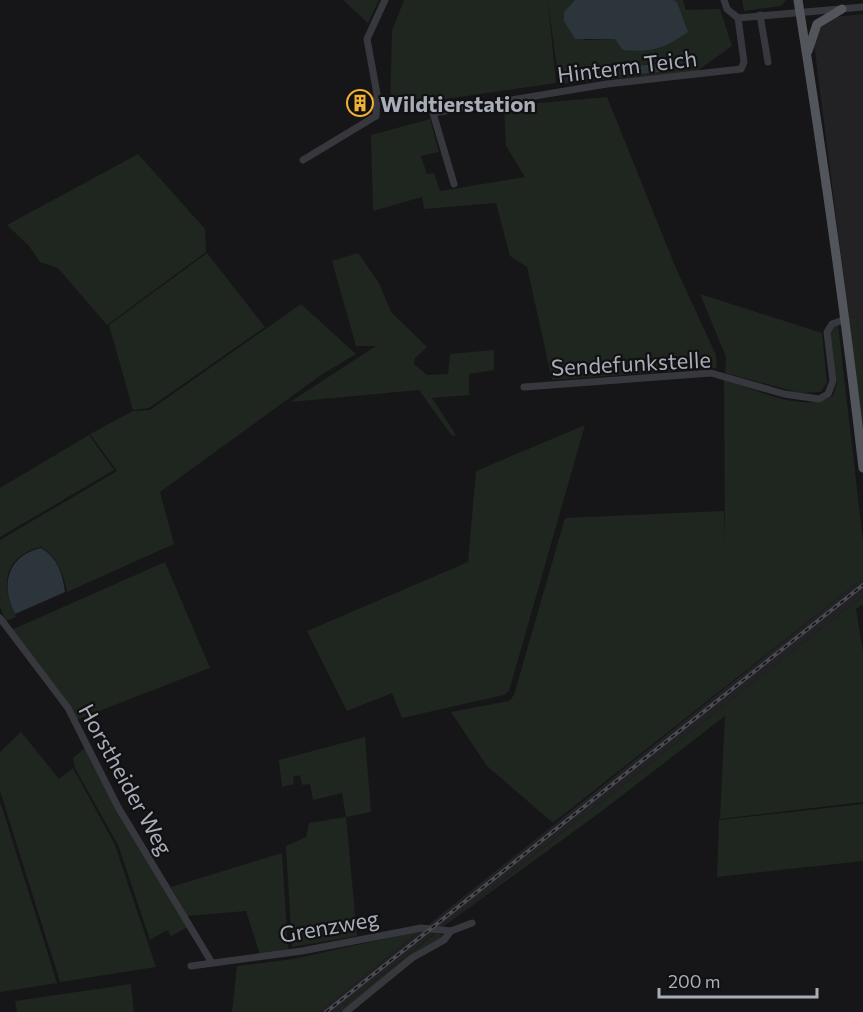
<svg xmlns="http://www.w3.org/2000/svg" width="863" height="1012" font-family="Commissioner,sans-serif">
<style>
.built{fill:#222225}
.green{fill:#1e261f;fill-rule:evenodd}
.water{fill:#2c353c}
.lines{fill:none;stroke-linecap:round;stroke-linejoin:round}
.minor{stroke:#37383d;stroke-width:7}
.major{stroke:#53555c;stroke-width:9}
.rail-casing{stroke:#4a4c52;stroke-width:4}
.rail{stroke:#111113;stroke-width:1.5;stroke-dasharray:4.5;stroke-linecap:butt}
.labels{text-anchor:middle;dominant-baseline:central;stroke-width:4.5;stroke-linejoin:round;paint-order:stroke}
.street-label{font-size:22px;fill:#a8adb8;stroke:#111113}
.poi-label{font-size:22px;font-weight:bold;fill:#a8adb8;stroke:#111113;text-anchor:start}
</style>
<rect width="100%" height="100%" fill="#161618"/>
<g class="built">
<path d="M 863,14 L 863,371 L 856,317 L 849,318 L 814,44 L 818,28 L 834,17 Z"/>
<path d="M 863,578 L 863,596 L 335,1012 L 319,1012 Z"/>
</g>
<g class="green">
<path d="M 343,0 L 379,0 L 368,23 Z"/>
<path d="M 404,0 L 575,0 L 564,12 L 564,21 L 584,40 L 615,39 L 677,2 L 673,0 L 683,0 L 686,10 L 720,9 L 732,46 L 697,71 L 559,84 L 548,1 L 556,83 L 390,107 L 392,31 ZM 668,62 L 671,71 L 642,74 L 643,65 Z"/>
<path d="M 742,0 L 786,0 L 781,6 L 744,11 Z"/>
<path d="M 607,97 L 675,266 L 716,355 L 717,368 L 552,380 L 527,267 L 510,256 L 496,203 L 424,209 L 422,197 L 373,211 L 371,135 L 430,119 L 439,152 L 421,156 L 427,174 L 434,173 L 440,191 L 525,177 L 506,146 L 504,106 Z"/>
<path d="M 138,154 L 205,229 L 206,252 L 107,325 L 58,268 L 40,262 L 29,246 L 7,225 Z"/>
<path d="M 207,253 L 265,327 L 149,408 L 133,410 L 109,325 Z"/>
<path d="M 358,253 L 379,283 L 391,312 L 427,347 L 415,358 L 414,364 L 427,375 L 448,374 L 450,354 L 494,350 L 494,370 L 469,374 L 469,395 L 432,398 L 456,435 L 452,436 L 419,390 L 290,402 L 376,346 L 356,346 L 332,261 Z"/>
<path d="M 700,294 L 822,333 L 827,382 L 821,392 L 800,393 L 725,373 L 726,357 Z"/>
<path d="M 301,304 L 356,354 L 321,375 L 160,492 L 174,544 L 67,592 C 63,573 58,557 41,547 C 3,556 0,586 16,617 L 6,621 L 0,607 L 0,540 L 117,471 L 90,434 L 133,411 L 150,410 Z"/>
<path d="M 856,317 L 863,371 L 863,433 L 849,318 Z"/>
<path d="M 838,324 L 863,541 L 863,578 L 553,823 L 487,766 L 451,712 L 509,701 L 514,695 L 565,518 L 724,511 L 725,544 L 724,379 C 755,389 802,414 833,396 L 837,383 L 830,331 Z"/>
<path d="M 585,425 L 509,691 L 504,695 L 402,718 L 392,693 L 347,711 L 307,631 L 468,562 L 476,471 Z"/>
<path d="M 89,435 L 114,470 L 0,537 L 0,488 Z"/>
<path d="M 165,562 L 210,668 L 76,720 L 9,631 Z"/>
<path d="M 863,596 L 863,604 L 856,609 L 863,652 L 863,802 L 720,819 L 725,716 L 602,811 L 443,927 Z"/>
<path d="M 21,732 L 59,779 L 73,768 L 115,845 L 156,967 L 60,982 L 0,791 L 0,752 Z"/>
<path d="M 365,737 L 371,812 L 346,817 L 357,936 L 292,947 L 286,846 L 306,837 L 309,823 L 346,817 L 342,793 L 313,800 L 310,784 L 302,785 L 300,775 L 293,777 L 294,784 L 282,787 L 279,760 Z"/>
<path d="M 85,748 L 188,927 L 171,936 L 167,930 L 150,940 L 118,845 L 75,768 L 73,758 Z"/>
<path d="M 0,804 L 1,804 L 57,983 L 0,992 Z"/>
<path d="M 863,804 L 863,861 L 717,877 L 719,820 Z"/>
<path d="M 282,853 L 288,950 L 260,955 L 246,911 L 187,916 L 171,887 Z"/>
<path d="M 420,931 L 319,1012 L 232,1012 L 237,966 L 293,959 Z"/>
<path d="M 436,933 L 445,936 L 343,1012 L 335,1012 Z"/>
<path d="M 131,984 L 134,1012 L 17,1012 L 15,1001 Z"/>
</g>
<g class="water">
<path d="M 575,0 L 673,0 L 677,2 L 688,32 C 665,48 652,53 623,50 L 615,39 L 575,39 L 564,21 L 564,12 Z"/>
<path d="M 669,62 L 671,71 L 641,74 L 638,71 L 638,66 Z"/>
<path d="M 41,548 C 58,558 62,573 65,592 L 15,614 C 0,585 7,556 41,548 Z"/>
</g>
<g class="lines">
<g class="minor">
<path d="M 724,0 L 727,9 L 738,18 L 863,7"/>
<path d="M 760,15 L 768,62"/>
<path d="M 303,160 L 376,116 L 377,94 L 367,39 L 385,0"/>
<path d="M 454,184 L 433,113 L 607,84 L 741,69 L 744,62 L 738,18"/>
<path d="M 524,387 L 711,373 L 784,394 L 819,399 L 828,394 L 833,381 L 827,332 L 832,324 L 846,319"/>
<path d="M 0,618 L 68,708 L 118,807 L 212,963"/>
<path d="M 191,966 L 302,951 L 421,928 L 451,931 L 472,923"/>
<path d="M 346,1012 L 412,958 L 444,940 L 451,931"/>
</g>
<g class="major">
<path d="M 798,0 C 823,156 845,311 863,468"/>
<path d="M 808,51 L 817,24 L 842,9"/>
</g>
<defs>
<path id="rail" d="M 326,1012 L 863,585"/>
</defs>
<use href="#rail" class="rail-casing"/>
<use href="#rail" class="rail"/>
</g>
<defs>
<symbol id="building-ring" viewBox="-11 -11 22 22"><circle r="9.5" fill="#111113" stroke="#f2b134" stroke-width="1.5"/><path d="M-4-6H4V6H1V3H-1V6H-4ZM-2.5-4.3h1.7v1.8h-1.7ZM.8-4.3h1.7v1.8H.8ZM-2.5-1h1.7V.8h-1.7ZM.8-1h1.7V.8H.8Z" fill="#f2b134"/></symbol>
</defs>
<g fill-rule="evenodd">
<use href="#building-ring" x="345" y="88" width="30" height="30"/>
</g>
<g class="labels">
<g class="street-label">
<text transform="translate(627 66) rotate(-7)">Hinterm Teich</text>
<text transform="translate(631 363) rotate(-3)">Sendefunkstelle</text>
<text transform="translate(126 779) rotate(61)">Horstheider Weg</text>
<text transform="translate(329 926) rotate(-10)">Grenzweg</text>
</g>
<g class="poi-label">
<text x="380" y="103">Wildtierstation</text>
</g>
</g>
<path d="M659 988v9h158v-9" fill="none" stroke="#a8adb8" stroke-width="3"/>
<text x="668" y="988" font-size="18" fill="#a8adb8" stroke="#111113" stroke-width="4.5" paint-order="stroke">200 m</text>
</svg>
